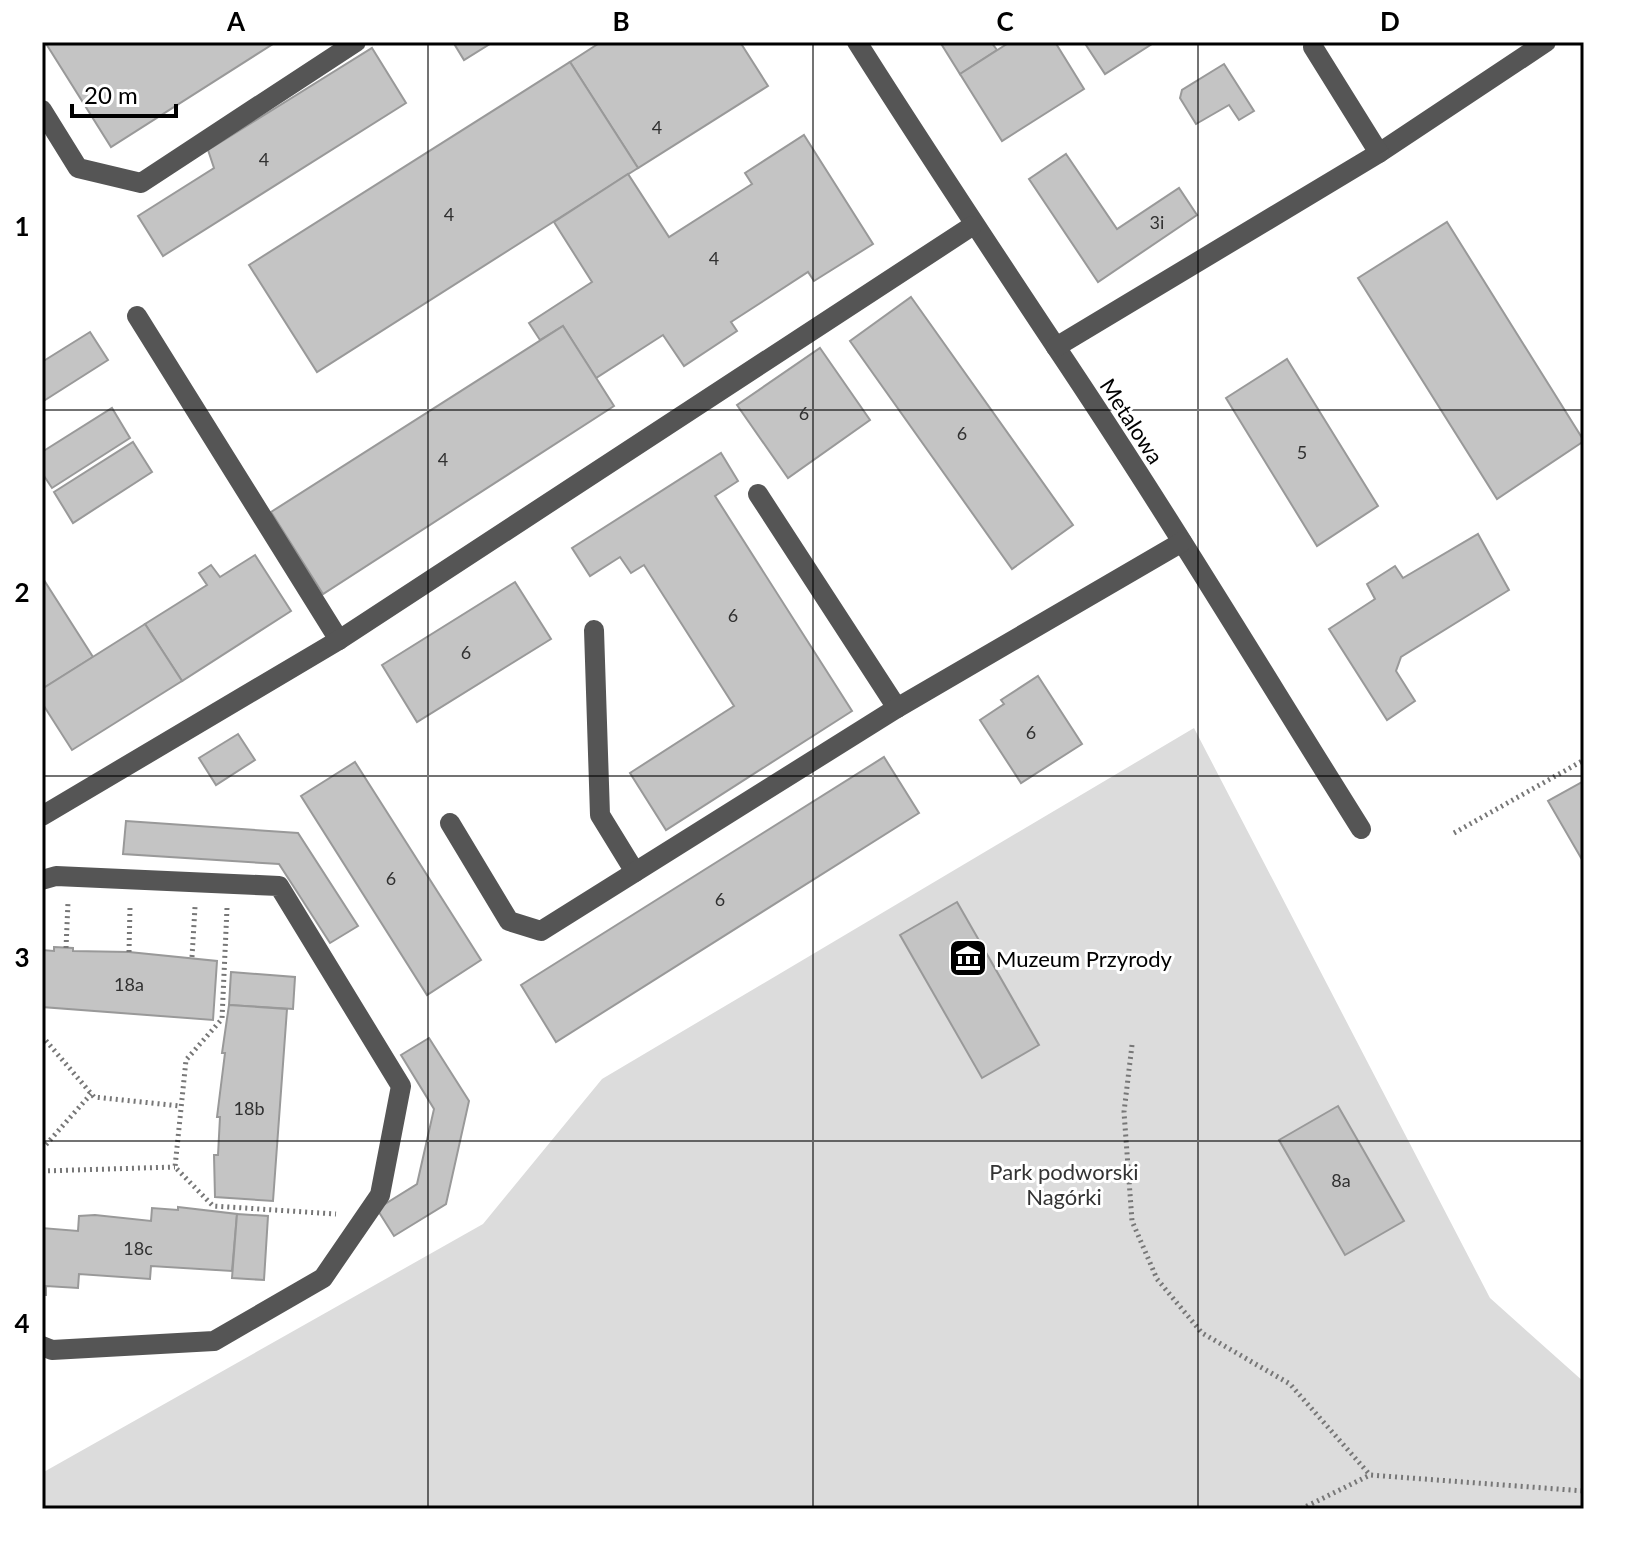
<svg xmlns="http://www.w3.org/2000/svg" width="1626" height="1551" font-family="Lato,sans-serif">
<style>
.green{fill:#dcdcdc}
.building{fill:#c4c4c4;stroke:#999;stroke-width:2}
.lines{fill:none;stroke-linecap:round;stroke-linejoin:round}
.path{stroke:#777;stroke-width:5;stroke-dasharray:2 4;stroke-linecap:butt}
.minor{stroke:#555;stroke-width:20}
.grid{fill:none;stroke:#000;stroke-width:2;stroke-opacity:0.55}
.labels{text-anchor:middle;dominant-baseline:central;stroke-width:6;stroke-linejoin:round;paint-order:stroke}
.number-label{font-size:18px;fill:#313131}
.street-label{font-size:22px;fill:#000;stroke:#fff}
.poi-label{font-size:22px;fill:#000;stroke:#fff;text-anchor:start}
.park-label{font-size:22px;fill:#333;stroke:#fff}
.neatline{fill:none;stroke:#000;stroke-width:3}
.grid-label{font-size:26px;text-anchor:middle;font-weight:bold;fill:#000}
</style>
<rect width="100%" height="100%" fill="#fff"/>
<path class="green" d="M 1194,728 L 1490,1298 L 1584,1382 L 1584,1509 L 42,1509 L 42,1473 L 483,1224 L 602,1079 Z"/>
<g class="building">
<path d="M 45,42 L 276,42 L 111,147 Z"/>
<path d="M 453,42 L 493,42 L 464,60 Z"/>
<path d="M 601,42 L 740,42 L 768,86 L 638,168 L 570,62 Z"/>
<path d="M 940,42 L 991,42 L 997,50 L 960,74 Z"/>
<path d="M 1010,42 L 1055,42 L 1084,89 L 1002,141 L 960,74 Z"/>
<path d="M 1084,42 L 1155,42 L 1105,74 Z"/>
<path d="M 372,48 L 406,103 L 163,256 L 138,216 L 214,168 L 208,150 Z"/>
<path d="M 570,62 L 638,168 L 317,372 L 249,265 Z"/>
<path d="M 1224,64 L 1254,111 L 1239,120 L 1229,105 L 1196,124 L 1180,98 L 1182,90 Z"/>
<path d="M 804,135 L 873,244 L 814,281 L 808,272 L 731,322 L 737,331 L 684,366 L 663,335 L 596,378 L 563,326 L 540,340 L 529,323 L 592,282 L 554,222 L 628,174 L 669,237 L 752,184 L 745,173 Z"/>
<path d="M 1066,154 L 1117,229 L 1179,188 L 1197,215 L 1098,282 L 1029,179 Z"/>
<path d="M 1447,222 L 1584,441 L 1497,499 L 1358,278 Z"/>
<path d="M 911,297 L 1073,525 L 1012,569 L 850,341 Z"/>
<path d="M 563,326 L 614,406 L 323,594 L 271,512 Z"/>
<path d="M 90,332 L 108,360 L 42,402 L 42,362 Z"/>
<path d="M 820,348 L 870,420 L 788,478 L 737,405 Z"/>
<path d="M 1287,359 L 1378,506 L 1317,546 L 1226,398 Z"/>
<path d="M 112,408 L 130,438 L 52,488 L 42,473 L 42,452 Z"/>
<path d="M 133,442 L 152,472 L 73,523 L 54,492 Z"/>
<path d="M 721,453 L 738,481 L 715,496 L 852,711 L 666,830 L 630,773 L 734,706 L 644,565 L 631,573 L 620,557 L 590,576 L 572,548 Z"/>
<path d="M 1478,534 L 1509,590 L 1401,657 L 1396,671 L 1415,701 L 1387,720 L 1329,629 L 1375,599 L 1367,584 L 1395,566 L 1403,578 Z"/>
<path d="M 255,555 L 291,611 L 182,681 L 145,624 L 207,585 L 199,573 L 211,565 L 220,577 Z"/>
<path d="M 42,577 L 93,657 L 42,689 Z"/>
<path d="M 515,582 L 551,639 L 417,722 L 382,665 Z"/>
<path d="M 145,624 L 182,681 L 72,750 L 42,703 L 42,689 Z"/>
<path d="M 1038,676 L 1082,744 L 1021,783 L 980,720 L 1004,704 L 1001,700 Z"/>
<path d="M 238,734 L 255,760 L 216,785 L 199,758 Z"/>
<path d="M 884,757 L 919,813 L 556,1042 L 521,985 Z"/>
<path d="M 355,762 L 481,960 L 427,995 L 301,796 Z"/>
<path d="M 1584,781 L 1584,863 L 1548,801 Z"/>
<path d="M 126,821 L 298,833 L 358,926 L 330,943 L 279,864 L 123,854 Z"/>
<path d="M 957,902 L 1039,1045 L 982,1078 L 900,935 Z"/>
<path d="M 54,947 L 73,948 L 73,951 L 129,952 L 217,961 L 213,1020 L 42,1007 L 42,950 L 54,951 Z"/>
<path d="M 231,972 L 295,977 L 293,1009 L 229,1005 Z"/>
<path d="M 229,1005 L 287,1009 L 273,1201 L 215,1197 L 214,1155 L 218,1155 L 220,1117 L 217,1117 L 225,1053 L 222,1053 Z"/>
<path d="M 429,1038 L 469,1101 L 446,1204 L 394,1236 L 377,1209 L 417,1184 L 434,1109 L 401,1055 Z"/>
<path d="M 1338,1106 L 1404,1221 L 1345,1255 L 1279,1140 Z"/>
<path d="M 178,1207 L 237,1214 L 232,1271 L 151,1266 L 150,1279 L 79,1274 L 78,1288 L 46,1286 L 46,1295 L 42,1295 L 42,1228 L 78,1231 L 79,1216 L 95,1215 L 151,1221 L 152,1208 L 178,1210 Z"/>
<path d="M 237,1214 L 268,1216 L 264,1280 L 232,1278 Z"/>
</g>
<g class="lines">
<g class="path">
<path d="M 1454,833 L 1584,760"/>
<path d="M 227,908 L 222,1019 L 186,1060 L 175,1167 L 213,1206 L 336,1214"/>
<path d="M 66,948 L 68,902"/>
<path d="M 129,952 L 130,907"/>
<path d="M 192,957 L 195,907"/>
<path d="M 42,1036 L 94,1097 L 180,1106"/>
<path d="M 1132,1045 L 1124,1112 L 1132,1221 L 1157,1279 L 1202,1333 L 1290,1384 L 1370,1475"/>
<path d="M 42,1149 L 91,1094"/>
<path d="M 42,1171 L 175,1167"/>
<path d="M 1301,1509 L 1370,1475 L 1584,1491"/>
</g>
<g class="minor">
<path d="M 857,42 C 922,145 989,246 1056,347 C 1162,505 1260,668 1361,829"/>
<path d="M 42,110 L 78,168 L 141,183 L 356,42"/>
<path d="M 1379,153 L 1546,42"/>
<path d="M 137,316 L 339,640"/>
<path d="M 1056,347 L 1379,153 L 1313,47"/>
<path d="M 758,494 L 897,708"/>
<path d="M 594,630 L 600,815 L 635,872"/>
<path d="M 42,816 L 339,640 L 972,226"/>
<path d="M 450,823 L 509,921 L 541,931 L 897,708 L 1182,542"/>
<path d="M 42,880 L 56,876 L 279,886 L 401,1086 L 380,1195 L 323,1278 L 214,1341 L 52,1350 L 42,1346"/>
</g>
</g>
<path class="grid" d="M 428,42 L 428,1509M 813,42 L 813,1509M 1198,42 L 1198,1509M 42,410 L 1584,410M 42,776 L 1584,776M 42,1141 L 1584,1141"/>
<defs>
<symbol id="museum-square" viewBox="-11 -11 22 22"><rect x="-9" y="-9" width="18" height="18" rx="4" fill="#000" stroke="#fff"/><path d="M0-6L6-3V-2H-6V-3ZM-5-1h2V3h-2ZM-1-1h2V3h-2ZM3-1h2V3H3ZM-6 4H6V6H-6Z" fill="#fff"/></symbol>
</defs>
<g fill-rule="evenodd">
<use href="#museum-square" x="946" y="936" width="44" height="44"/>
</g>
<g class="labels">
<g class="number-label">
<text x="657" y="127">4</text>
<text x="264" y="159">4</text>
<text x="449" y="214">4</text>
<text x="1157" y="222">3i</text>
<text x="714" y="258">4</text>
<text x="804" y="413">6</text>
<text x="962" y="433">6</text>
<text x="1302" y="452">5</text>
<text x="443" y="459">4</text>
<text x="733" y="615">6</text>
<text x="466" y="652">6</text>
<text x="1031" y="732">6</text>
<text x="391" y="878">6</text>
<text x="720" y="899">6</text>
<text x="129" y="984">18a</text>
<text x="249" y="1108">18b</text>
<text x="1341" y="1180">8a</text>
<text x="138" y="1248">18c</text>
</g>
<g class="street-label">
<text transform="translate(1132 421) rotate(57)">Metalowa</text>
</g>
<g class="poi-label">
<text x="996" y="958">Muzeum Przyrody</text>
</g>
<g class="park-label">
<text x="1064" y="1171">Park podworski<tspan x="1064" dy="25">Nagórki</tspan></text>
</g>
</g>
<rect width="1626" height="1551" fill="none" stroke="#ffffff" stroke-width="88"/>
<path d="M72 104v12h104v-12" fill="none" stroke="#000000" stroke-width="4"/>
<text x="84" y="104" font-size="24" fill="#000000" stroke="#ffffff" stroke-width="6" paint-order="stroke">20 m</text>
<rect x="44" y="44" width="1538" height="1463" class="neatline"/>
<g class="grid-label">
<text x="236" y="31">A</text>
<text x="621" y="31">B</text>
<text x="1005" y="31">C</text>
<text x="1390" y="31">D</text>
<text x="22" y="236">1</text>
<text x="22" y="602">2</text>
<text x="22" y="967">3</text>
<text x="22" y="1333">4</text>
</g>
</svg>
